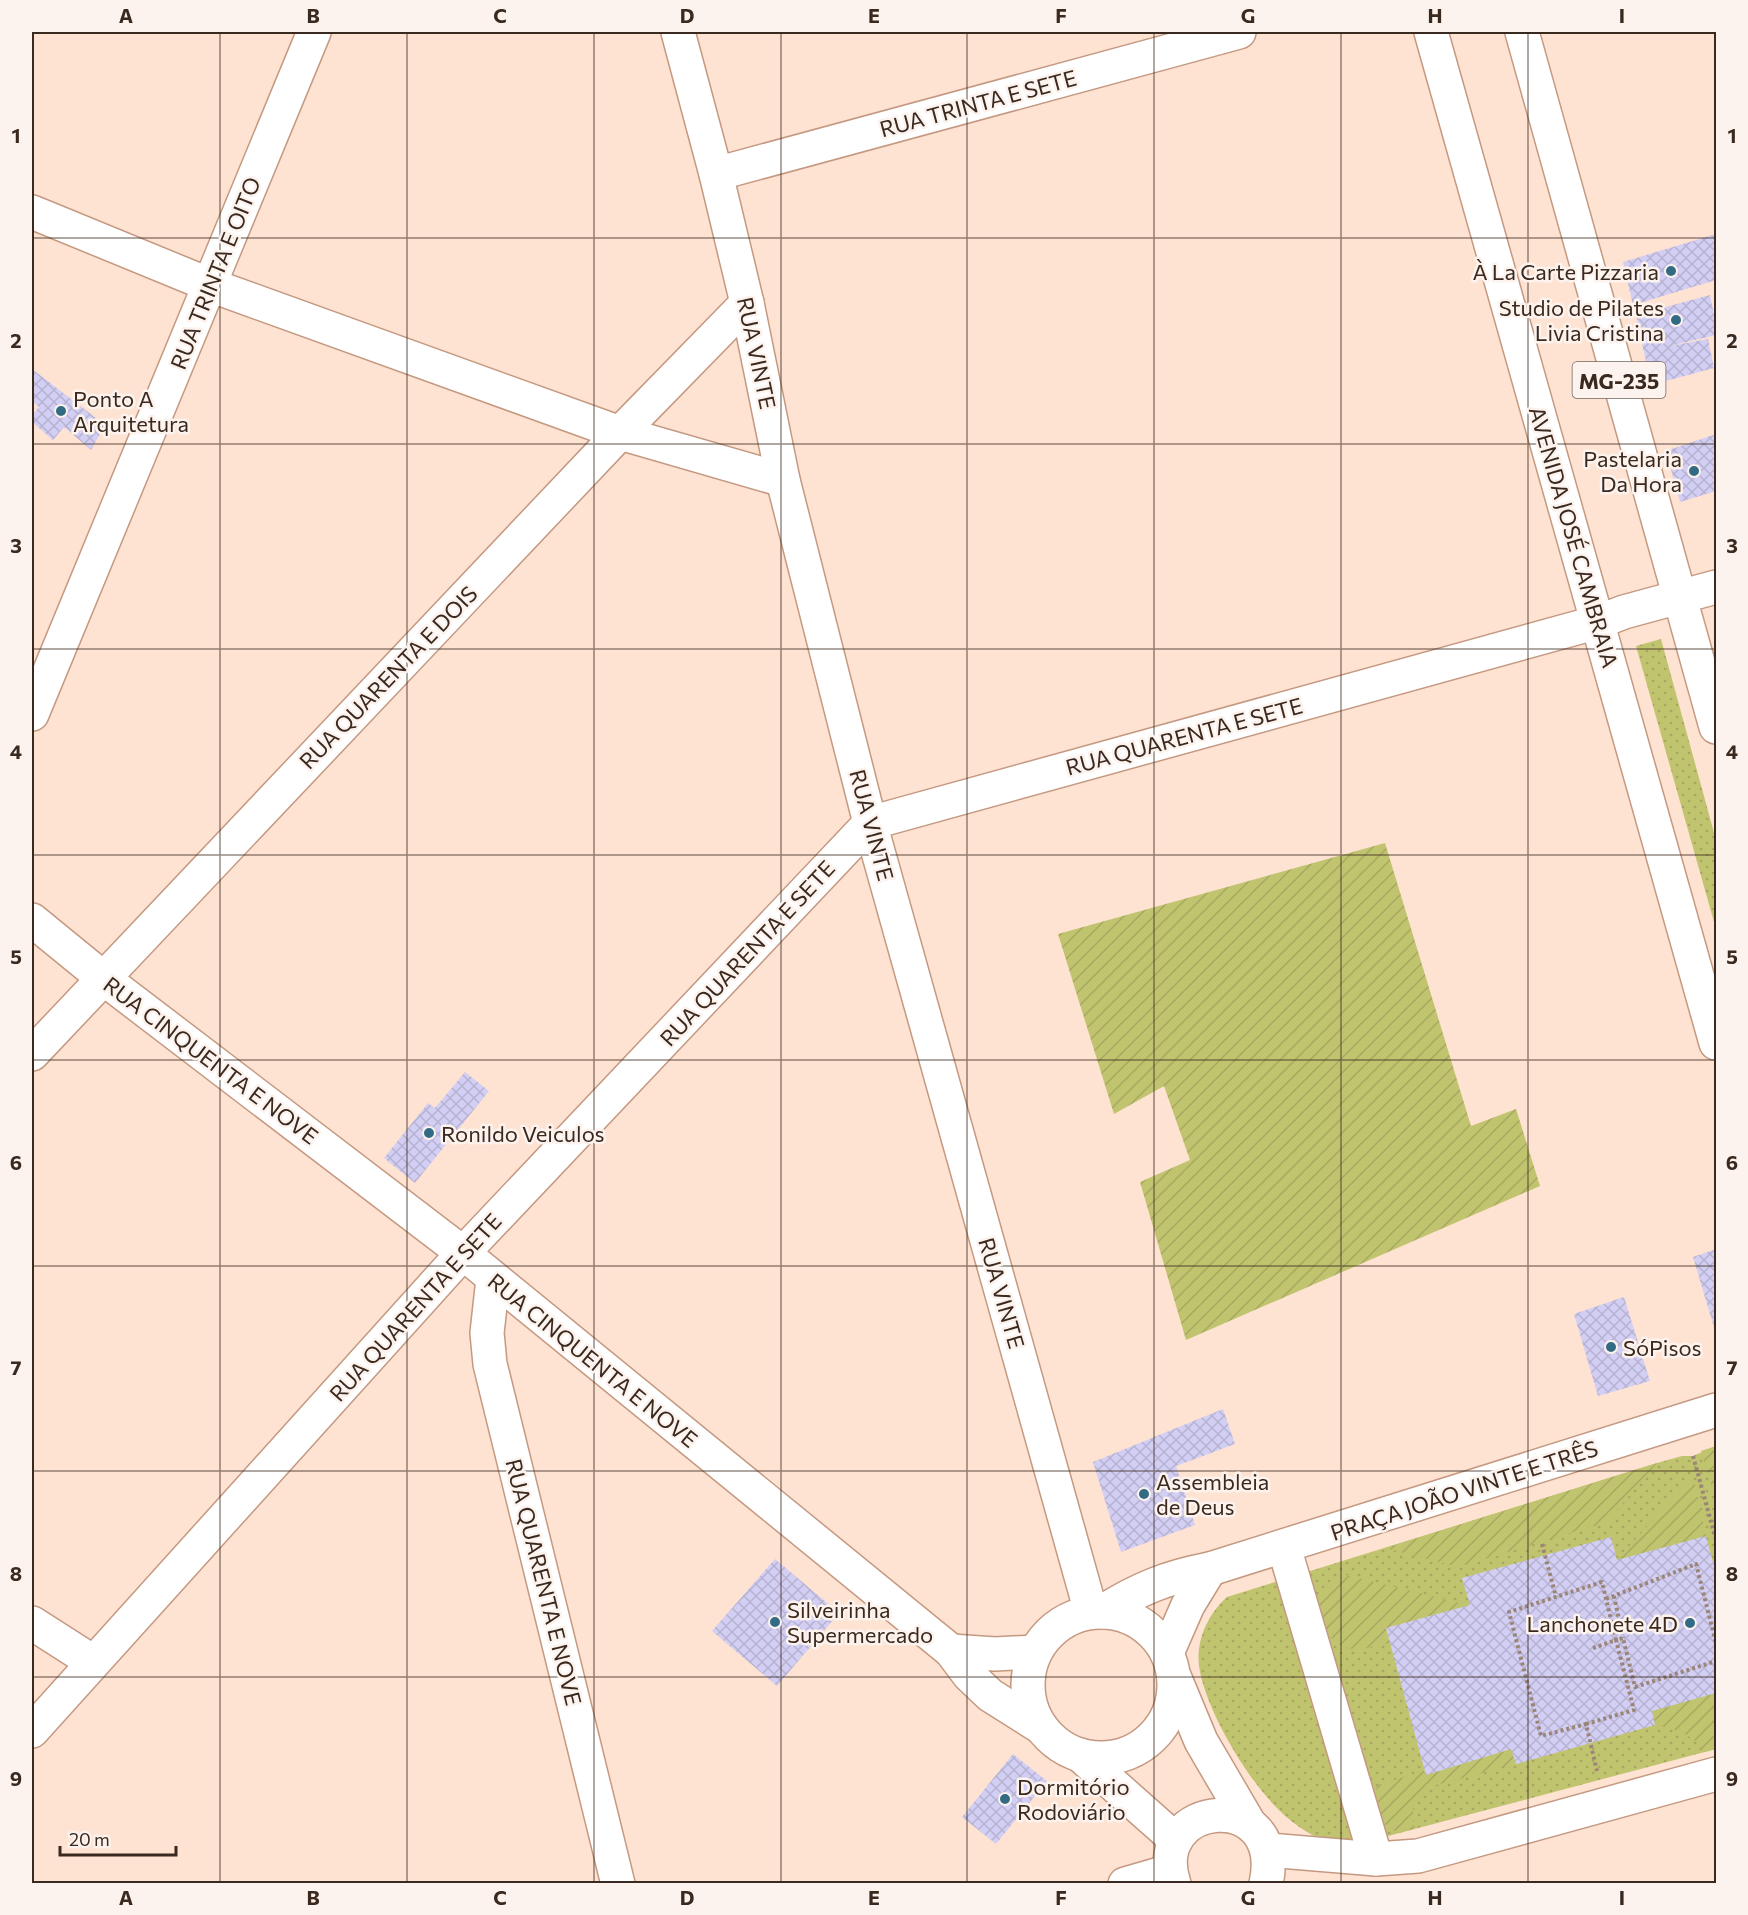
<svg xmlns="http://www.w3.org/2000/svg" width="1748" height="1915" font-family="Commissioner,sans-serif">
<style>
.grass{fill:url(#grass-dots)}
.garden{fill:url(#garden-furrows)}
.building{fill:url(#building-cross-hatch)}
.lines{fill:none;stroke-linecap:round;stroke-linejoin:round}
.minor-casing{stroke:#c59981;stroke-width:36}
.major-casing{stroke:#c59981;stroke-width:36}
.path{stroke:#9b8578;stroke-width:4;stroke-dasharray:3 3;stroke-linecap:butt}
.minor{stroke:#fff;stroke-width:33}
.major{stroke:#fff;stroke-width:33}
.grid{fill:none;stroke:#3a291f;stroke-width:1.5;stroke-opacity:0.55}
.poi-dot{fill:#336b85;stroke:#fdf3ee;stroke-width:2}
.labels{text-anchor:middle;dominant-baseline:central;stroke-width:5;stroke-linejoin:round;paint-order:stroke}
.shield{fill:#fdf3ee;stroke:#74665d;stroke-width:1.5}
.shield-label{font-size:21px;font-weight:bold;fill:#3a291f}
.street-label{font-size:22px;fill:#3a291f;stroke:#fdf3ee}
.poi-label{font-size:22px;fill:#3a291f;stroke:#fdf3ee;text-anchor:start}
.neatline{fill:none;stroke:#3a291f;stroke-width:2}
.grid-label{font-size:20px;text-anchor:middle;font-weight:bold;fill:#3a291f}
</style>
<defs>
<pattern id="grass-dots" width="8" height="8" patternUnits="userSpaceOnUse" patternTransform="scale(1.5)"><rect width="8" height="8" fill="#c1c46f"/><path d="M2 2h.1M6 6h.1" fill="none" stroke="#a7a860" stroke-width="1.8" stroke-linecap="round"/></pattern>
<pattern id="garden-furrows" width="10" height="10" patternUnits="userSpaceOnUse" patternTransform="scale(1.5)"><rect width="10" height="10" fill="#c1c46f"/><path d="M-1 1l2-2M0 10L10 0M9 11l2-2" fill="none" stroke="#a7a860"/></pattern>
<pattern id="building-cross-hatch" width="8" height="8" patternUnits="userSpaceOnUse" patternTransform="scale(1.5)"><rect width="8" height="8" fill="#d3cff4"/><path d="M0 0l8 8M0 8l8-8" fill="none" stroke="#b6b2d1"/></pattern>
</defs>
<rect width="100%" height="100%" fill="#fee2d2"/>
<g class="grass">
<path d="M 1661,639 L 1716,840 L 1716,929 L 1636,646 Z"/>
<path d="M 1716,1446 L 1716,1749 L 1339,1849 C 1317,1838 1295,1827 1278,1809 C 1247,1779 1205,1709 1199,1666 C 1196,1640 1208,1614 1227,1597 L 1657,1463 L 1682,1456 L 1693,1456 Z"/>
</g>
<g class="garden">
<path d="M 1385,843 L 1471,1126 L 1516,1109 L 1540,1186 L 1186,1340 L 1140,1182 L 1190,1160 L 1164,1086 L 1114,1114 L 1058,934 Z"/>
<path d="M 1716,1446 L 1716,1501 L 1701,1451 Z"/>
<path d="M 1657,1463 L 1607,1522 L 1458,1567 L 1385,1548 Z"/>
<path d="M 1693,1475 L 1706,1536 L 1617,1560 Z"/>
<path d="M 1346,1575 L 1468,1605 L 1387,1628 L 1390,1643 C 1378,1645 1365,1650 1353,1649 C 1328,1646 1307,1611 1323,1589 C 1328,1580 1338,1578 1346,1575 Z"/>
<path d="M 1716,1693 L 1716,1749 L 1705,1752 C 1691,1733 1678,1730 1655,1725 L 1652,1711 Z"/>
<path d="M 1511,1749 L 1516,1764 L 1429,1787 C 1412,1797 1411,1811 1415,1829 C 1409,1830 1401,1833 1396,1831 C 1378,1826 1370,1800 1378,1785 L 1424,1771 L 1426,1775 Z"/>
</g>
<g class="building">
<path d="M 1716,234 L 1716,280 L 1633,305 L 1623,262 Z"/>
<path d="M 1710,295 L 1716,324 L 1716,335 L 1670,346 L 1708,339 L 1714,368 L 1651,385 L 1636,315 Z"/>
<path d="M 32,369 L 105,425 L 91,450 L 64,427 L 53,440 L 32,422 L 32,415 L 39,407 L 32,401 Z"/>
<path d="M 1716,434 L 1716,491 L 1680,502 L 1666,451 Z"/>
<path d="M 465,1072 L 489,1091 L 415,1183 L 384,1158 L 428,1103 L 435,1108 Z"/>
<path d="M 1716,1249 L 1716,1334 L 1693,1257 Z"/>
<path d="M 1624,1297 L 1650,1381 L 1598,1396 L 1574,1314 Z"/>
<path d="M 1223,1409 L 1235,1444 L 1176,1466 L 1195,1525 L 1121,1552 L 1093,1462 Z"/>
<path d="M 1706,1536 L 1716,1574 L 1716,1693 L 1652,1711 L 1655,1725 L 1516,1764 L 1511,1749 L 1426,1775 L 1386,1628 L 1470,1605 L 1462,1578 L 1611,1537 L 1617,1560 Z"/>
<path d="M 775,1559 L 839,1613 L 777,1686 L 712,1631 Z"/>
<path d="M 1013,1754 L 1047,1781 L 996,1844 L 962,1817 Z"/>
</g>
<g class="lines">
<defs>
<g id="minor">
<path d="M 678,32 L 716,174 L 747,303 L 783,480 L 870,823 L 1091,1612"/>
<path d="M 716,174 L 1239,32"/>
<path d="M 32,212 L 210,285 L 620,433 L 783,480"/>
<path d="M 32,714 L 314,32"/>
<path d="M 32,920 L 103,978 L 463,1253 L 951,1651"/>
<path d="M 32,1054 L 620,433 L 747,303"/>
<path d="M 493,1279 L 487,1333 L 490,1364 L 618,1884"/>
<path d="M 1284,1547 L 1376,1859"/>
<path d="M 1210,1569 L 1716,1410"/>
<path d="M 1102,1612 C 1138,1589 1168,1577 1210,1569 L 1188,1605 L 1167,1653"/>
<circle cx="1101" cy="1685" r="73"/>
<path d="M 32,1623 L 93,1662"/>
<path d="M 1035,1652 L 995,1654 L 951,1651 L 969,1675 L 990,1695 L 1039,1726"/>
<path d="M 1174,1676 L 1201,1741 L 1249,1823"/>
<path d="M 32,1731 L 463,1253 L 870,823 L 1598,622 L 1624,612 L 1716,587"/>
<path d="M 1080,1755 L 1176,1840"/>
<path d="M 1268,1850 L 1376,1859 L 1418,1856 L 1716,1774"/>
<path d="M 1125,1884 L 1170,1871"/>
<path d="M 1174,1884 C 1146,1799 1287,1786 1266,1884"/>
</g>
<g id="major">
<path d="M 1431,32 L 1716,1043"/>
<path d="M 1522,32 L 1716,727"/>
</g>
</defs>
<use href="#minor" class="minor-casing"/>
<use href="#major" class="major-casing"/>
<g class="path">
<path d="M 1693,1456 L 1716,1540"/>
<path d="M 1542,1544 L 1556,1597"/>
<path d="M 1614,1596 L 1623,1638"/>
<path d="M 1606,1599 L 1696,1564 L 1716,1643"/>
<path d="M 1593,1648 L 1616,1640 L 1602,1582 L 1509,1612 L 1541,1736 L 1586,1724 L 1597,1771"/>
<path d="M 1586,1724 L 1634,1710 L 1616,1640 L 1623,1638 L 1635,1687 L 1716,1661"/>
</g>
<use href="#minor" class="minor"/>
<use href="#major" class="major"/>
</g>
<path class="grid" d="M 220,32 L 220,1884M 407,32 L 407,1884M 594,32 L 594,1884M 781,32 L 781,1884M 967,32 L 967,1884M 1154,32 L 1154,1884M 1341,32 L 1341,1884M 1528,32 L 1528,1884M 32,238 L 1716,238M 32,444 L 1716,444M 32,649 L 1716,649M 32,855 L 1716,855M 32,1060 L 1716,1060M 32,1266 L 1716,1266M 32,1471 L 1716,1471M 32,1677 L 1716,1677"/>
<g class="poi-dot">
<circle cx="1671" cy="271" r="6"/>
<circle cx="1676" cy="320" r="6"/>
<circle cx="61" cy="411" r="6"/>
<circle cx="1694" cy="471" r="6"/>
<circle cx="429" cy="1133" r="6"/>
<circle cx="1611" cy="1347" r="6"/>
<circle cx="1144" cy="1494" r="6"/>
<circle cx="775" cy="1622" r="6"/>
<circle cx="1690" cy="1623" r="6"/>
<circle cx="1005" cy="1799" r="6"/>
</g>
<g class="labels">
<rect class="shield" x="1572.5" y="362" width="93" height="36" rx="4.5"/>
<g class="shield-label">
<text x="1619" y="380">MG-235</text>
</g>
<g class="street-label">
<text transform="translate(978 103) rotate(-15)">RUA TRINTA E SETE</text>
<text transform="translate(215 273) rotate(-68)">RUA TRINTA E OITO</text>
<text transform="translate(757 353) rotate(78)">RUA VINTE</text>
<text transform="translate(1574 537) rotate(74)">AVENIDA JOSÉ CAMBRAIA</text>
<text transform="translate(388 677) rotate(-46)">RUA QUARENTA E DOIS</text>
<text transform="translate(1184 736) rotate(-15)">RUA QUARENTA E SETE</text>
<text transform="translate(872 825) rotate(75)">RUA VINTE</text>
<text transform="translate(747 953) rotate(-47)">RUA QUARENTA E SETE</text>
<text transform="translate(211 1060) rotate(37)">RUA CINQUENTA E NOVE</text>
<text transform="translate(1002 1293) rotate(74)">RUA VINTE</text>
<text transform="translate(415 1307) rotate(-48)">RUA QUARENTA E SETE</text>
<text transform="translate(593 1360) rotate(39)">RUA CINQUENTA E NOVE</text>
<text transform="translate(1464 1490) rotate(-18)">PRAÇA JOÃO VINTE E TRÊS</text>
<text transform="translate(544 1582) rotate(76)">RUA QUARENTA E NOVE</text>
</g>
<g class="poi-label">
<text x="1659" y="271" text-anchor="end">À La Carte Pizzaria</text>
<text x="1664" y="307" text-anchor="end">Studio de Pilates<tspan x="1664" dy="25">Livia Cristina</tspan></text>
<text x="73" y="398">Ponto A<tspan x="73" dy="25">Arquitetura</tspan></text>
<text x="1682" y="458" text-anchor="end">Pastelaria<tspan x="1682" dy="25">Da Hora</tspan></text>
<text x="441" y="1133">Ronildo Veiculos</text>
<text x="1623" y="1347">SóPisos</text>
<text x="1156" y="1481">Assembleia<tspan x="1156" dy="25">de Deus</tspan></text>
<text x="787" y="1609">Silveirinha<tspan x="787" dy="25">Supermercado</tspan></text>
<text x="1678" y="1623" text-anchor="end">Lanchonete 4D</text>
<text x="1017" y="1786">Dormitório<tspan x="1017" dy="25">Rodoviário</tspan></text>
</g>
</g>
<rect width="1748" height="1915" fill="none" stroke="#fdf3ee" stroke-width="66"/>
<path d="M60 1846v9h116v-9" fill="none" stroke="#3a291f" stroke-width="3"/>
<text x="69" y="1846" font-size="18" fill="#3a291f" stroke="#fdf3ee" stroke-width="4.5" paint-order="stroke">20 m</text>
<rect x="33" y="33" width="1682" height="1849" class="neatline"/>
<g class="grid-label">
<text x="126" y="23">A</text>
<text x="313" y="23">B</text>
<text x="500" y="23">C</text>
<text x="687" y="23">D</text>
<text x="874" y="23">E</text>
<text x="1061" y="23">F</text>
<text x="1248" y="23">G</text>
<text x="1435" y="23">H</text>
<text x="1622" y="23">I</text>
<text x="16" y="143">1</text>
<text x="1732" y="143">1</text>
<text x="16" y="348">2</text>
<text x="1732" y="348">2</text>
<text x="16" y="553">3</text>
<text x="1732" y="553">3</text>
<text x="16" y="759">4</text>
<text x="1732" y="759">4</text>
<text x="16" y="964">5</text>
<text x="1732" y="964">5</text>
<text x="16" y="1170">6</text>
<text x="1732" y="1170">6</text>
<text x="16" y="1375">7</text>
<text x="1732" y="1375">7</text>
<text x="16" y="1581">8</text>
<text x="1732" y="1581">8</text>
<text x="16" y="1786">9</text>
<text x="1732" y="1786">9</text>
<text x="126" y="1905">A</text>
<text x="313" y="1905">B</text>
<text x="500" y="1905">C</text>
<text x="687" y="1905">D</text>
<text x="874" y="1905">E</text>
<text x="1061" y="1905">F</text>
<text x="1248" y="1905">G</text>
<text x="1435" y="1905">H</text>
<text x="1622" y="1905">I</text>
</g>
</svg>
